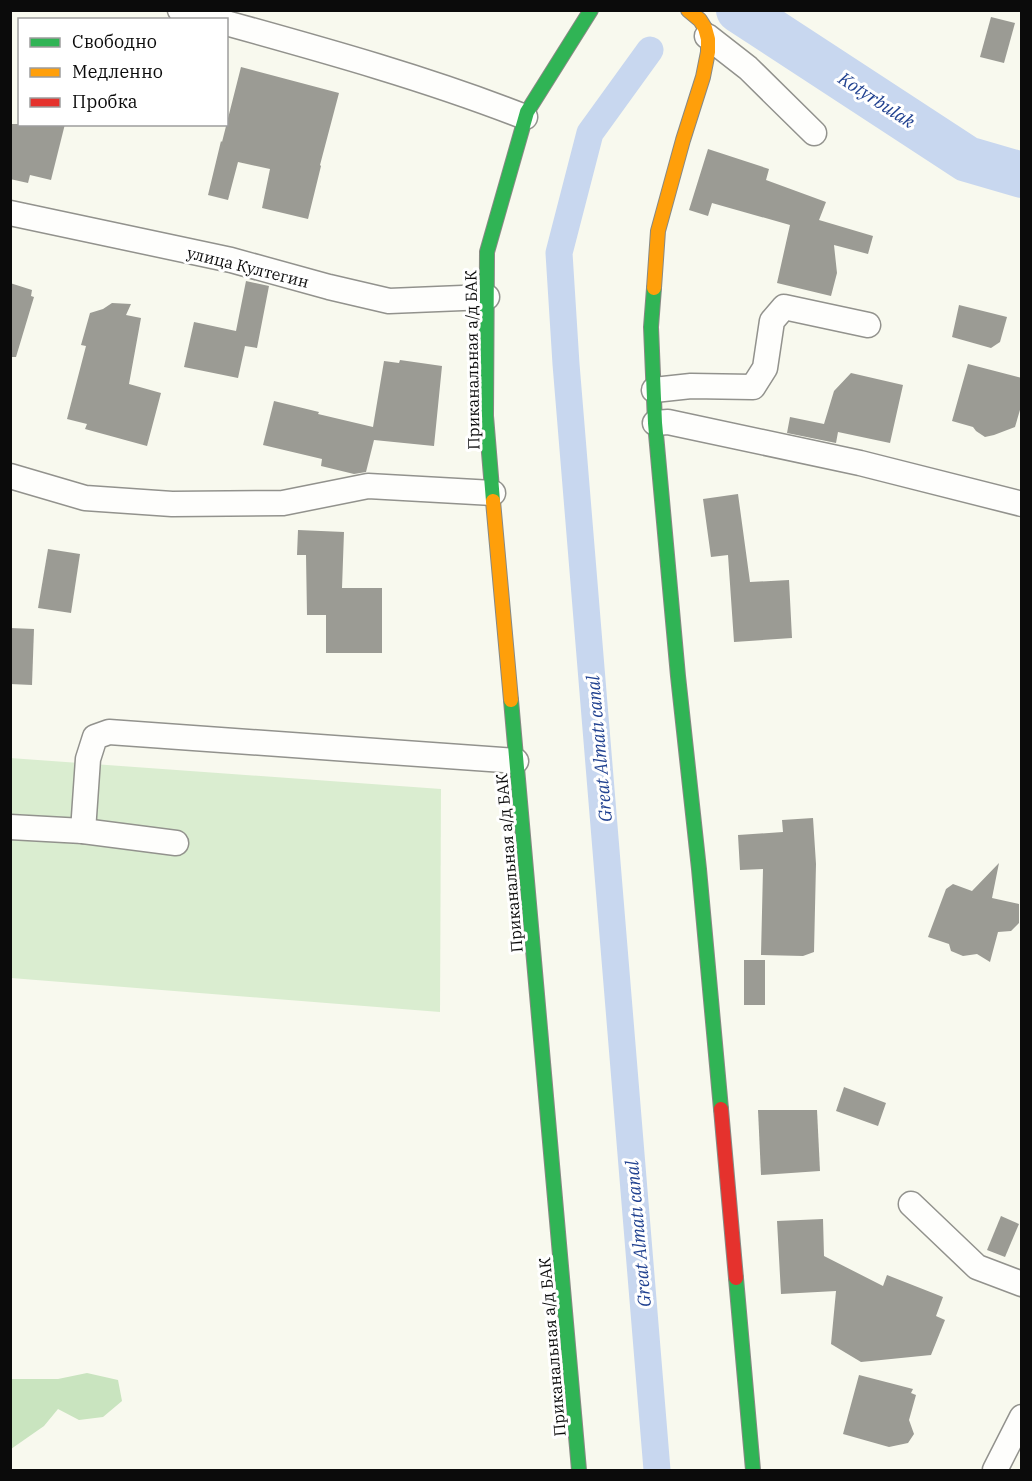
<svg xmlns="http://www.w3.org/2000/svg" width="1032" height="1481" font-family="'IBM Plex Serif',serif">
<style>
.green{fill:#daedd0}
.forest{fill:#c9e4bf}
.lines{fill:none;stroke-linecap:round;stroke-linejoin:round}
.canal{stroke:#c8d7ef;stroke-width:27}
.river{stroke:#c8d7ef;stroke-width:46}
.building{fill:#9b9b94}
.street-casing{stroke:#92928d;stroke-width:27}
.fast-casing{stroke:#888984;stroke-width:16}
.slow-casing{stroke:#888984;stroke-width:16}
.jam-casing{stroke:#888984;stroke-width:16}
.street{stroke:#fefefc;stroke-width:24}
.fast{stroke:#30b455;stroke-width:14}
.slow{stroke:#ff9f0a;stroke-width:14}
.jam{stroke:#e5322d;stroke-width:14}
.labels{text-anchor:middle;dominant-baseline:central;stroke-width:6;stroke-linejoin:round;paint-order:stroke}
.street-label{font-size:16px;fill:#0b0b0b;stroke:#fff}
.water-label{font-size:18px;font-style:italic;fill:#204190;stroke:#fff}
</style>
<rect width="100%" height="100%" fill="#f8f9ee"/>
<path class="green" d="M 10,758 L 441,789 L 440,1012 L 11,978 Z"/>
<path class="forest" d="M 87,1373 L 118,1380 L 122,1401 L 103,1417 L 79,1420 L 58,1409 L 44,1426 L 11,1449 L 11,1379 L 58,1379 Z"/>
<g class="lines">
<path class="canal" d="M 650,50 L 590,133 L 559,253 L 566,364 L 657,1470"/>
<path class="river" d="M 739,10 L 967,159 L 1022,175"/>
</g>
<g class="building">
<path d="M 991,17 L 1015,23 L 1004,63 L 980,57 Z"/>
<path d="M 241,67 L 339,93 L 320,165 L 321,166 L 308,219 L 262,208 L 270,169 L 238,162 L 228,200 L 208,195 L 221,141 L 222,142 Z"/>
<path d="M 10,124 L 65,124 L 51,180 L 30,175 L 28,183 L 10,179 Z"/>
<path d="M 708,149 L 769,169 L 766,180 L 826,202 L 819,220 L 873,236 L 868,254 L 834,245 L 837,273 L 831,296 L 777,283 L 790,225 L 712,203 L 708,216 L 689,210 Z"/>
<path d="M 246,281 L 269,286 L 257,348 L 245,346 L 238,378 L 184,367 L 194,322 L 236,331 Z"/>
<path d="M 10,283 L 32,290 L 31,296 L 34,297 L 16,357 L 10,357 Z"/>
<path d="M 112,303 L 131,304 L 126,315 L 141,318 L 129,384 L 161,393 L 147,446 L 85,429 L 87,424 L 67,419 L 86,346 L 81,345 L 90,313 L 103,309 Z"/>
<path d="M 959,305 L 1007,317 L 1000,342 L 991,348 L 952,337 Z"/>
<path d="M 400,360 L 442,366 L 434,446 L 374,440 L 366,472 L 354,474 L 321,466 L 322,459 L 263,445 L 274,401 L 319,412 L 318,414 L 373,427 L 384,361 L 399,363 Z"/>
<path d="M 968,364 L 1022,378 L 1022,403 L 1015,427 L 994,435 L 985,437 L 976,431 L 973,427 L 952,421 Z"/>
<path d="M 851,373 L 903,385 L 890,443 L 838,432 L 836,443 L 787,433 L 790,417 L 824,424 L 834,391 Z"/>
<path d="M 738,494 L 750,582 L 789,580 L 792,638 L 734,642 L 728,555 L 711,557 L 703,499 Z"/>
<path d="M 298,530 L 344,532 L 342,588 L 382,588 L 382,653 L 326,653 L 326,615 L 307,615 L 306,555 L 297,555 Z"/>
<path d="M 48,549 L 80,554 L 71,613 L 38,608 Z"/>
<path d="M 10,628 L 34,629 L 32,685 L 10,684 Z"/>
<path d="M 813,818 L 816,864 L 814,952 L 803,956 L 761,955 L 763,869 L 740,870 L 738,835 L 783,832 L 782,820 Z"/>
<path d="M 999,863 L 992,898 L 1019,904 L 1019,923 L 1011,931 L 998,932 L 990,962 L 977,954 L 963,956 L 951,951 L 949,944 L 928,937 L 946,889 L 953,884 L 972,891 Z"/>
<rect x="744" y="960" width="21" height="45"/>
<path d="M 844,1087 L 886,1103 L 878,1126 L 836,1111 Z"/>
<path d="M 758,1110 L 817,1110 L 820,1171 L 761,1175 Z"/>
<path d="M 1001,1216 L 1019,1224 L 1005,1257 L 987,1250 Z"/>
<path d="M 823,1219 L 824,1256 L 883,1286 L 887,1275 L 943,1297 L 936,1316 L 945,1320 L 931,1355 L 861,1362 L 831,1344 L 836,1291 L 781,1294 L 777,1221 Z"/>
<path d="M 859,1375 L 913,1389 L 911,1393 L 916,1395 L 909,1420 L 914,1434 L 908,1443 L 889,1447 L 843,1434 Z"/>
</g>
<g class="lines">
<defs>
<g id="street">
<path d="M 180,10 L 212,20"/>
<path d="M 226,23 C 327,51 428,79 525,117"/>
<path d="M 707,36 L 748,68 L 814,133"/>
<path d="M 10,213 L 231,260 L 329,287 L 389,301 L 487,297"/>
<path d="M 654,390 L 691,386 L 753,387 L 765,368 L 772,321 L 784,307 L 868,325"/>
<path d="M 655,423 L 668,422 L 860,463 L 1022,504"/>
<path d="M 10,476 L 85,498 L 172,504 L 283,503 L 368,486 L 493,493"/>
<path d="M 10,827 L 83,831 L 176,843"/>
<path d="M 83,831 L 88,759 L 95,737 L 109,732 L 516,761"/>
<path d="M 911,1204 L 977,1267 L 1022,1284"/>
<path d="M 995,1470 L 1022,1417"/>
</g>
<g id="fast">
<path d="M 654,288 L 651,327 L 655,423 L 678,676 L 699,869 L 721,1109"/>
<path d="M 493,501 L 486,416 L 487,252 L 527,112 L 591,10"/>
<path d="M 511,700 L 579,1470"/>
<path d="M 736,1278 L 753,1470"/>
</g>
<g id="slow">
<path d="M 654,288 L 658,231 L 683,140 L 703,77 L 708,52 L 708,39 L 705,28 L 700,20 L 688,10"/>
<path d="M 493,501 L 511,700"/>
</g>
<path id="jam" d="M 721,1109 L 736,1278"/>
</defs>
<use href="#street" class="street-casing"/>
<use href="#fast" class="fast-casing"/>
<use href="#slow" class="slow-casing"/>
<use href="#jam" class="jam-casing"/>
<use href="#street" class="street"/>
<use href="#fast" class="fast"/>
<use href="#slow" class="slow"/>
<use href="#jam" class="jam"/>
</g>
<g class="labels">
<g class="street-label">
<text transform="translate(248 267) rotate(14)">улица Култегин</text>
<text transform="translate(472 360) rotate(-91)">Приканальная а/д БАК</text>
<text transform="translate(509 863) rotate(-95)">Приканальная а/д БАК</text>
<text transform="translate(552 1347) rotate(-95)">Приканальная а/д БАК</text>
</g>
<g class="water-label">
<text transform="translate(877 100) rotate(33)">Kotyrbulak</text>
<text transform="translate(599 749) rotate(-95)">Great Almatı canal</text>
<text transform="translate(638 1234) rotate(-95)">Great Almatı canal</text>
</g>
</g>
<rect width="1032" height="1481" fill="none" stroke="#0b0b0b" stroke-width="24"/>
<rect x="18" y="18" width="210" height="108" fill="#ffffff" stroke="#9d9d9d" stroke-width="1.5"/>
<rect x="30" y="38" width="30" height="9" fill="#30b455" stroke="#9d9d9d" stroke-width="1.5"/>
<text x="72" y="48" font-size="18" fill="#0b0b0b">Свободно</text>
<rect x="30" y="68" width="30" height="9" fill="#ff9f0a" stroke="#9d9d9d" stroke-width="1.5"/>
<text x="72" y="78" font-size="18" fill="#0b0b0b">Медленно</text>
<rect x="30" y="98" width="30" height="9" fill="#e5322d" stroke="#9d9d9d" stroke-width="1.5"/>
<text x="72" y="108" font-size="18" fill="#0b0b0b">Пробка</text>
</svg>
